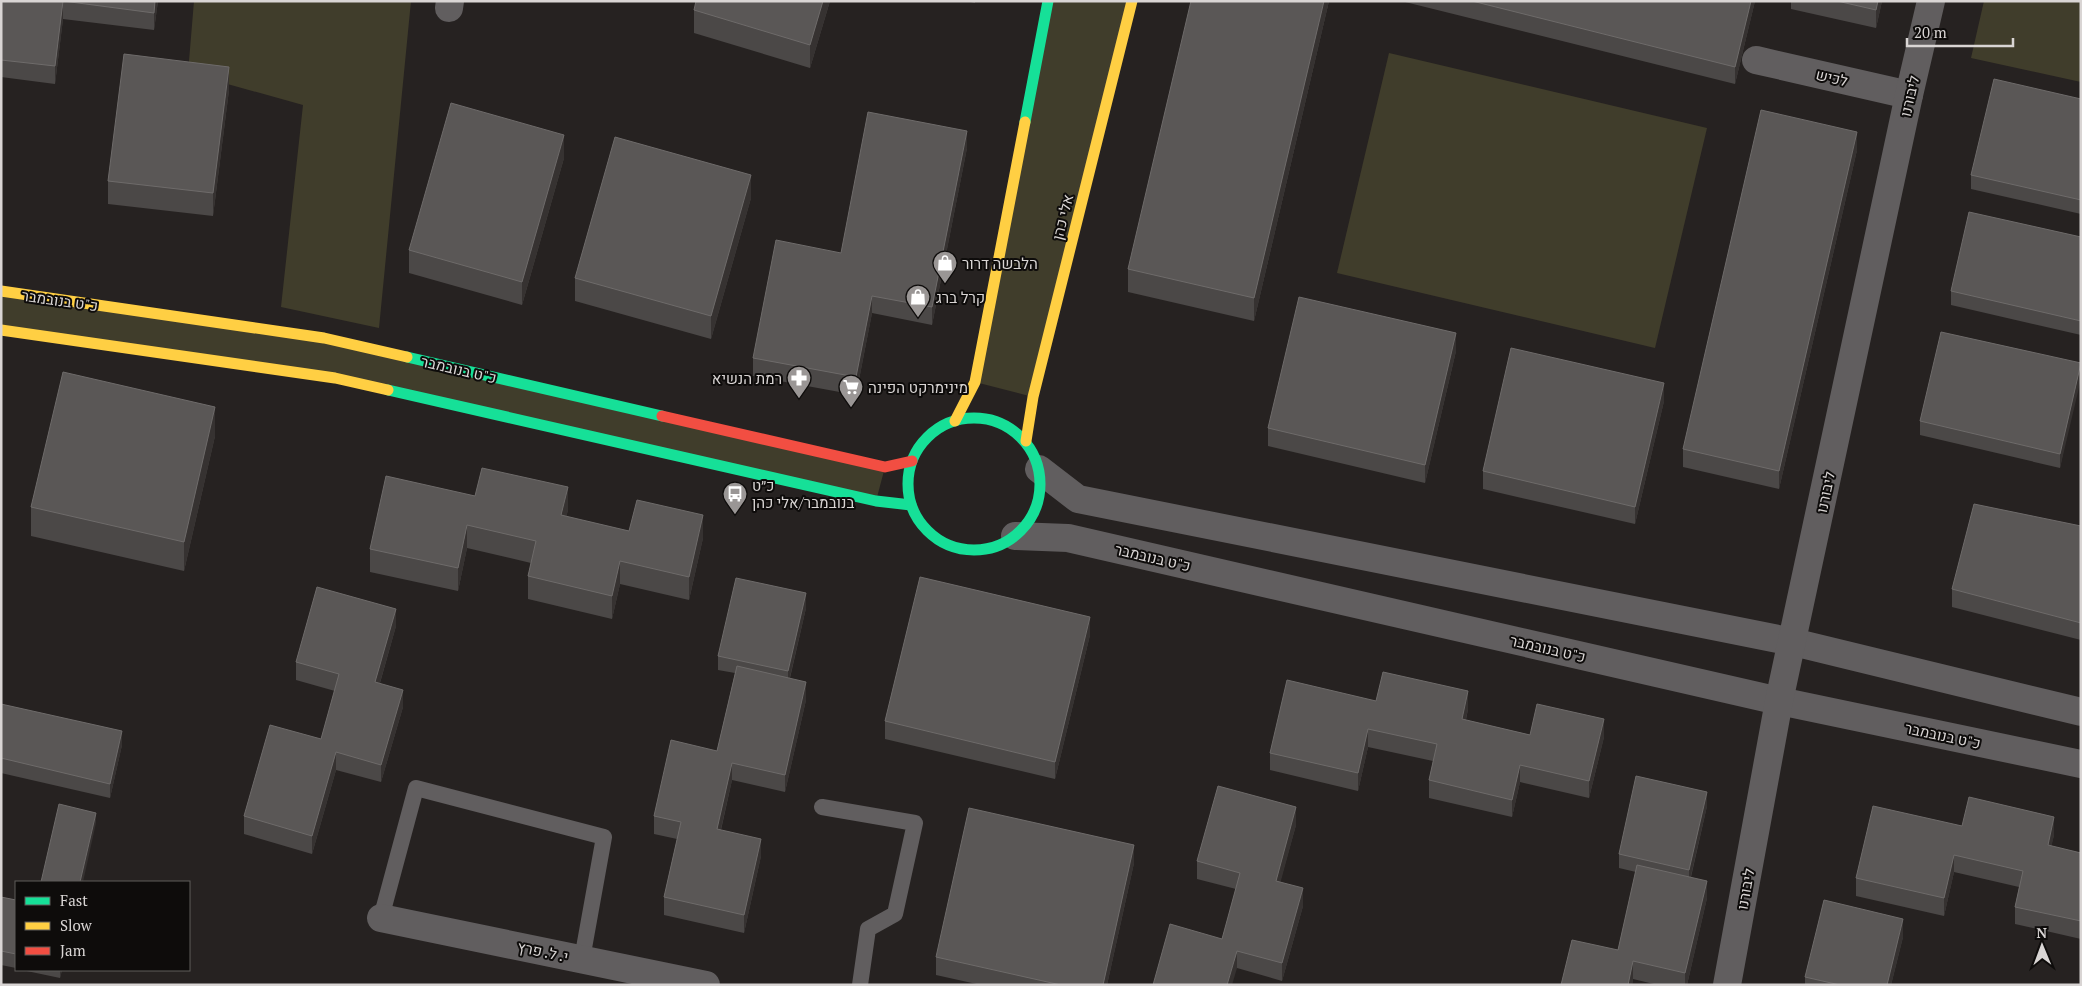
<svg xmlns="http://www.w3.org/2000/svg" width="2082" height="986" font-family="'PT Serif',Heebo,serif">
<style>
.green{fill:#403d2b}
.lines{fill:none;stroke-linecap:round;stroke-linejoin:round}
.lane{stroke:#615e5f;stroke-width:16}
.street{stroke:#615e5f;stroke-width:28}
.fast{stroke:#16e098;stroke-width:11}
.slow{stroke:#ffcf43;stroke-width:11}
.jam{stroke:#f24e42;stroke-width:11}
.wall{fill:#4b4847}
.shaded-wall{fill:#363231}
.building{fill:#5a5756;stroke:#6e6b6a}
.labels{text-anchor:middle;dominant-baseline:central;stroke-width:4;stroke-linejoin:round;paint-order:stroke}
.street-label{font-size:15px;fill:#d9d5d4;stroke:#0e0c0b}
.poi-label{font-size:15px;fill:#d9d5d4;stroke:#0e0c0b;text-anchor:start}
</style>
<rect width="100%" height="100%" fill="#262221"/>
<g class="green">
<path d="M 194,1 L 411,1 L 379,328 L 281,307 L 303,105 L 188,73 Z"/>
<path d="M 1048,1 L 1132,1 L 1033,397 L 975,382 Z"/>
<path d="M 1984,1 L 2081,1 L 2081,82 L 1971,58 Z"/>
<path d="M 1389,53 L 1707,128 L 1655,348 L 1337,273 Z"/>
<path d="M 1,291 L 324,338 L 885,467 L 876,501 L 335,378 L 1,330 Z"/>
</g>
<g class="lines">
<g class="lane">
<path d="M 822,807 L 915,823 L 895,914 L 868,929 L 860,985"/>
<path d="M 381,918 L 416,788 L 604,837 L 582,959"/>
</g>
<g class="street">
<path d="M 449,8 L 450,1"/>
<path d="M 1756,60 L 1909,95"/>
<path d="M 1039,469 L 1078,499 L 1793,642 L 2081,712"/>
<path d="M 1015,536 L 1068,538 L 1779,701 L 2081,764"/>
<path d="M 381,918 L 706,985"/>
<path d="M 1727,985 L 1779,701 L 1909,95 L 1931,1"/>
</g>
<g class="fast">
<path d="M 1025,122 L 1048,1"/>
<path d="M 407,357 L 662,416"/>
<path d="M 388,390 L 876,501 L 911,505"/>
<circle cx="974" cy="484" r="66"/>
</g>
<g class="slow">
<path d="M 1,291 L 324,338 L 407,357"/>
<path d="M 1,330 L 335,378 L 388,390"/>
<path d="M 955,421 L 975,382 L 1025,122"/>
<path d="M 1026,441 L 1033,397 L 1132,1"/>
</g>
<path class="jam" d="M 662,416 L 885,467 L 912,461"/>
</g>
<g class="wall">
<path d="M 1,1 L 158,1 L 154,30 L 63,19 L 55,84 L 1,77 Z"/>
<path d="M 830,1 L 810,68 L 694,33 L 694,10 Z"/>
<path d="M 966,1 L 975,1 L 975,3 Z"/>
<path d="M 1329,1 L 1254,321 L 1128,292 L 1128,269 Z"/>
<path d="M 1401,1 L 1755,1 L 1735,84 Z"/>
<path d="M 1791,1 L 1882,1 L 1876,28 L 1791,9 Z"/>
<path d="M 229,90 L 213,216 L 108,204 L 108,181 Z"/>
<path d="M 2081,99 L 2081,214 L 1971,189 L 1971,175 Z"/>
<path d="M 967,148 L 932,325 L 872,313 L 856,395 L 753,376 L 753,358 L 841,253 Z"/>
<path d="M 1857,150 L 1779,489 L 1683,467 L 1683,449 Z"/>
<path d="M 564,158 L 522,305 L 409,273 L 409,250 Z"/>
<path d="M 751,198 L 711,339 L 575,301 L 575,278 Z"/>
<path d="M 2081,237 L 2081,335 L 1951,305 L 1951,291 Z"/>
<path d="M 1456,351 L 1425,483 L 1268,446 L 1268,428 Z"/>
<path d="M 2081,363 L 2060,468 L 1920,435 L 1920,421 Z"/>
<path d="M 1664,401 L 1635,524 L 1483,489 L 1483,471 Z"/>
<path d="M 215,436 L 184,571 L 31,536 L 31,507 Z"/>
<path d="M 475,496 L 568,510 L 566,517 L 629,531 L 703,538 L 689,600 L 620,584 L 612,619 L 528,599 L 528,576 L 531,563 L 467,548 L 458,591 L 370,572 L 370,549 Z"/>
<path d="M 2081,526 L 2081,640 L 1952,607 L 1952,589 Z"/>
<path d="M 806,608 L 790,678 L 806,700 L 785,792 L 732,780 L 721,830 L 761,856 L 744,933 L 664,915 L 664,897 L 677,839 L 654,834 L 654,816 L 717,751 L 735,673 L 718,670 L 718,656 Z"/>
<path d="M 396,626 L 380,683 L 403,707 L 381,782 L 336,770 L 312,854 L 244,834 L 244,816 L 321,739 L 335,691 L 296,680 L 296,662 Z"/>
<path d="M 1090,635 L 1055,779 L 885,739 L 885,721 Z"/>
<path d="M 1376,701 L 1468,709 L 1466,720 L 1530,735 L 1604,737 L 1589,798 L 1520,782 L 1512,817 L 1429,798 L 1429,780 L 1433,761 L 1368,747 L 1358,791 L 1270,770 L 1270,753 Z"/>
<path d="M 1,704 L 122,745 L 110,798 L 1,773 Z"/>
<path d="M 1707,806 L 1691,877 L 1707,898 L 1687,985 L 1658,985 L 1633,979 L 1632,985 L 1561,985 L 1618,950 L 1636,872 L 1619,868 L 1619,854 Z"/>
<path d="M 1296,825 L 1280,882 L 1303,906 L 1282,981 L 1237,968 L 1222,939 L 1236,889 L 1197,879 L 1197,861 Z"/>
<path d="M 1962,826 L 2054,835 L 2051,846 L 2081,853 L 2081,939 L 2015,924 L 2015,907 L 2019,887 L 1954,872 L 1944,916 L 1856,896 L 1856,878 Z"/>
<path d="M 1134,863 L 1107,985 L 981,985 L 936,975 L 936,957 Z"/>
<path d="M 1,897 L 16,900 L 16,968 L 1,965 Z"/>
<path d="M 1903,937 L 1891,985 L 1805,985 L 1805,977 Z"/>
<path d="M 22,970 L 62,970 L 60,978 Z"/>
</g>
<g class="shaded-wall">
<path d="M 63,1 L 63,19 L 55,84 L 55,66 Z"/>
<path d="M 155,1 L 158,1 L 154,30 L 154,13 Z"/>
<path d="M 823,1 L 830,1 L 810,68 L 810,45 Z"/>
<path d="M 1324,1 L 1329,1 L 1254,321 L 1254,298 Z"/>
<path d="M 1751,1 L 1755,1 L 1735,84 L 1735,67 Z"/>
<path d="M 1878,1 L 1882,1 L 1876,28 L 1876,10 Z"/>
<path d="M 229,67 L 229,90 L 213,216 L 213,193 Z"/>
<path d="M 967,131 L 967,148 L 932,325 L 932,307 Z"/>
<path d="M 1857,132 L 1857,150 L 1779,489 L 1779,471 Z"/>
<path d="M 564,135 L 564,158 L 522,305 L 522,282 Z"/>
<path d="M 751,175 L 751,198 L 711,339 L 711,316 Z"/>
<path d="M 872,296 L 872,313 L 856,395 L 856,377 Z"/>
<path d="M 1456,333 L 1456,351 L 1425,483 L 1425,465 Z"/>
<path d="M 2081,365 L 2081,379 L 2060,468 L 2060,454 Z"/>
<path d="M 1664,383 L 1664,401 L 1635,524 L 1635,507 Z"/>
<path d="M 215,407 L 215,436 L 184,571 L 184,542 Z"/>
<path d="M 568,487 L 568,510 L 561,538 L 561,515 Z"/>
<path d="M 703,515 L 703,538 L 689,600 L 689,577 Z"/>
<path d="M 467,525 L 467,548 L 458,591 L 458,568 Z"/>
<path d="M 620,561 L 620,584 L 612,619 L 612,596 Z"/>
<path d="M 806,593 L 806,608 L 788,685 L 788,671 Z"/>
<path d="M 396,609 L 396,626 L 375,700 L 375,682 Z"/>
<path d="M 1090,617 L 1090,635 L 1055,779 L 1055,762 Z"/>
<path d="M 806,682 L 806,700 L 785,792 L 785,775 Z"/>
<path d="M 403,690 L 403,707 L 381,782 L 381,765 Z"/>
<path d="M 1468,691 L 1468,709 L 1462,737 L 1462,719 Z"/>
<path d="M 1604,719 L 1604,737 L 1589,798 L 1589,781 Z"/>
<path d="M 1368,729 L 1368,747 L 1358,791 L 1358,773 Z"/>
<path d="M 122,731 L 122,745 L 110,798 L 110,784 Z"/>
<path d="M 336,752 L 336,770 L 312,854 L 312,836 Z"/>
<path d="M 732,763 L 732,780 L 717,846 L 717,829 Z"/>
<path d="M 1520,765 L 1520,782 L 1512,817 L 1512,800 Z"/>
<path d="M 1707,792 L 1707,806 L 1689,884 L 1689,870 Z"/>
<path d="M 1296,807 L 1296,825 L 1276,899 L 1276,881 Z"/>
<path d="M 96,813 L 96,823 L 83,882 L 80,882 Z"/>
<path d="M 2054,817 L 2054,835 L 2048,863 L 2048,845 Z"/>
<path d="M 761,839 L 761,856 L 744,933 L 744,915 Z"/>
<path d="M 1134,845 L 1134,863 L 1107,985 L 1103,985 Z"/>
<path d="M 1954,855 L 1954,872 L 1944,916 L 1944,898 Z"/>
<path d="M 1707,881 L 1707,898 L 1687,985 L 1685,985 L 1685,973 Z"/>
<path d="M 1303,888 L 1303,906 L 1282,981 L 1282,963 Z"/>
<path d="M 1903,919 L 1903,937 L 1891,985 L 1887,985 Z"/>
<path d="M 1237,951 L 1237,968 L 1232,985 L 1227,985 Z"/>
<path d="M 1633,961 L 1633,979 L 1632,985 L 1628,985 Z"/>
<path d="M 60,970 L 62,970 L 60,978 Z"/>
</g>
<g class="building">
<path d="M 1,1 L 63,1 L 55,66 L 1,60 Z"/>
<path d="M 63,1 L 155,1 L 154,13 Z"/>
<path d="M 696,1 L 823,1 L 810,45 L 694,10 Z"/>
<path d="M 1191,1 L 1324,1 L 1254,298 L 1128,269 Z"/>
<path d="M 1472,1 L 1751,1 L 1735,67 Z"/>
<path d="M 1837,1 L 1878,1 L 1876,10 Z"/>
<path d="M 124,54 L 229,67 L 213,193 L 108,181 Z"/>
<path d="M 1994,79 L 2081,99 L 2081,200 L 1971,175 Z"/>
<path d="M 451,103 L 564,135 L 522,282 L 409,250 Z"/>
<path d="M 1761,110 L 1857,132 L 1779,471 L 1683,449 Z"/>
<path d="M 868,112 L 967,131 L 932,307 L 872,296 L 856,377 L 753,358 L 776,240 L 841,253 Z"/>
<path d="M 615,137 L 751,175 L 711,316 L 575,278 Z"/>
<path d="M 1969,212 L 2081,237 L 2081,321 L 1951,291 Z"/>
<path d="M 1299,297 L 1456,333 L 1425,465 L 1268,428 Z"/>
<path d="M 1941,332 L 2081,363 L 2060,454 L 1920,421 Z"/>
<path d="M 1511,348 L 1664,383 L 1635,507 L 1483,471 Z"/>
<path d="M 63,372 L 215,407 L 184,542 L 31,507 Z"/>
<path d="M 482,468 L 568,487 L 561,515 L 629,531 L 637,500 L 703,515 L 689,577 L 620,561 L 612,596 L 528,576 L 536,541 L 467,525 L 458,568 L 370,549 L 386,476 L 475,496 Z"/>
<path d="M 1974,504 L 2081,526 L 2081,623 L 1952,589 Z"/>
<path d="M 920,577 L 1090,617 L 1055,762 L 885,721 Z"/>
<path d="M 736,578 L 806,593 L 788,671 L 718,656 Z"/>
<path d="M 317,587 L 396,609 L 375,682 L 403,690 L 381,765 L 336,752 L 312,836 L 244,816 L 270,725 L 321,739 L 339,674 L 296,662 Z"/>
<path d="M 737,666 L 806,682 L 785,775 L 732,763 L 717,829 L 761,839 L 744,915 L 664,897 L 681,822 L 654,816 L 671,740 L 717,751 Z"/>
<path d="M 1383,672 L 1468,691 L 1462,719 L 1530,735 L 1537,704 L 1604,719 L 1589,781 L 1520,765 L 1512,800 L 1429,780 L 1437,744 L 1368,729 L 1358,773 L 1270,753 L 1287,680 L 1376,701 Z"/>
<path d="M 1,704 L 122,731 L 110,784 L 1,758 Z"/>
<path d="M 1636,776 L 1707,792 L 1689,870 L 1619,854 Z"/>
<path d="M 1218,786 L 1296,807 L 1276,881 L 1303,888 L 1282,963 L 1237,951 L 1227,985 L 1153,985 L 1170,924 L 1222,939 L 1240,873 L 1197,861 Z"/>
<path d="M 1969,797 L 2054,817 L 2048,845 L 2081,853 L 2081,921 L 2015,907 L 2023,871 L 1954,855 L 1944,898 L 1856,878 L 1873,806 L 1962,826 Z"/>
<path d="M 59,804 L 96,813 L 80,882 L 41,882 Z"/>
<path d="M 969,808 L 1134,845 L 1103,985 L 1061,985 L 936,957 Z"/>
<path d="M 1637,865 L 1707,881 L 1685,973 L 1633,961 L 1628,985 L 1561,985 L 1572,940 L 1618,950 Z"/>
<path d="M 1,897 L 16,900 L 16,954 L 1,951 Z"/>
<path d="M 1824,900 L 1903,919 L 1887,985 L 1840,985 L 1805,977 Z"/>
</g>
<defs>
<symbol id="shop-pin" viewBox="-11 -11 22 30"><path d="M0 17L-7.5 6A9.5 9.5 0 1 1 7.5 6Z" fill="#9a9695" stroke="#0e0c0b"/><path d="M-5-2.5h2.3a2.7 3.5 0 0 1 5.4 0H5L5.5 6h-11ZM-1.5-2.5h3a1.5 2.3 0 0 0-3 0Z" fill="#fff"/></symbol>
<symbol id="pharmacy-pin" viewBox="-11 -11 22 30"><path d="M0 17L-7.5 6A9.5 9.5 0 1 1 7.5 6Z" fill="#9a9695" stroke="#0e0c0b"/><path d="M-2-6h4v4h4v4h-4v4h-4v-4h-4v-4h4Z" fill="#fff"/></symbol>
<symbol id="supermarket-pin" viewBox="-11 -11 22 30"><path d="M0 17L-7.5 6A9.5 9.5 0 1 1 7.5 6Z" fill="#9a9695" stroke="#0e0c0b"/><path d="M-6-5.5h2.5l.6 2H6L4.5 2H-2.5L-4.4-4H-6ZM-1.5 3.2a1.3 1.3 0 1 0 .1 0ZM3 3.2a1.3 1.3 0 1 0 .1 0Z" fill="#fff"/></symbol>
<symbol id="bus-pin" viewBox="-11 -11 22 30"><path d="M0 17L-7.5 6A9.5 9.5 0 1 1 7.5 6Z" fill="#9a9695" stroke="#0e0c0b"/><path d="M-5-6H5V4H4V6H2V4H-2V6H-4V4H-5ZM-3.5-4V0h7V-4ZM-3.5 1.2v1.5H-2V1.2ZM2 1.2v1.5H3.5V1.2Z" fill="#fff"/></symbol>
</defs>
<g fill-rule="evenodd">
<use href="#shop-pin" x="931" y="249" width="28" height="38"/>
<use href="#shop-pin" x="904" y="283" width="28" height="38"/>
<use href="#pharmacy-pin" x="785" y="364" width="28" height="38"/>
<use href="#supermarket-pin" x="837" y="373" width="28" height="38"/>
<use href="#bus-pin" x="721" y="480" width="28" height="38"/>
</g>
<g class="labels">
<g class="street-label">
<text transform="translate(1832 77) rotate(13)">לכיש</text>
<text transform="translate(1909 96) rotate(-77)">ליבורנו</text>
<text transform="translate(1062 217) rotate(-76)">אלי כהן</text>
<text transform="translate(60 300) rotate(8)">כ"ט בנובמבר</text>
<text transform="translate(459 369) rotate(13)">כ"ט בנובמבר</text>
<text transform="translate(1825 492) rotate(-78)">ליבורנו</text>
<text transform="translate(1153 557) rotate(13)">כ"ט בנובמבר</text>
<text transform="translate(1548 648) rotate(13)">כ"ט בנובמבר</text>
<text transform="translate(1943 735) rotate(12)">כ"ט בנובמבר</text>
<text transform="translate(1745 889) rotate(-80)">ליבורנו</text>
<text transform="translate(543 951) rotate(12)">י. ל. פרץ</text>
</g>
<g class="poi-label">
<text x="962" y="263">הלבשה דרור</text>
<text x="936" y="297">קרל ברג</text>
<text x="782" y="378" text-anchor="end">רמת הנשיא</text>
<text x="868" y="387">מינימרקט הפינה</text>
<text x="752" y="485">כ״ט<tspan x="752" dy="17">בנובמבר/אלי כהן</tspan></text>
</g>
</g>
<rect width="2082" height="986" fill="none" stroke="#d9d5d4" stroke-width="5"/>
<rect x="15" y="881" width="175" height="90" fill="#0e0c0b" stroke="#5f5c5b"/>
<rect x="25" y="897" width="25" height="8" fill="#16e098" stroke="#5f5c5b"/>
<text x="60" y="906" font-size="15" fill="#d9d5d4">Fast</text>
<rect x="25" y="922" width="25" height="8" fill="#ffcf43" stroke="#5f5c5b"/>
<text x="60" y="931" font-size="15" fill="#d9d5d4">Slow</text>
<rect x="25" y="947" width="25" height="8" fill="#f24e42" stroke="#5f5c5b"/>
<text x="60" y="956" font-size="15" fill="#d9d5d4">Jam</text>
<g transform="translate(2042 946) rotate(359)" stroke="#0e0c0b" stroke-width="4" paint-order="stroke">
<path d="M0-4L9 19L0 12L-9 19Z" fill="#d9d5d4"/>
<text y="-8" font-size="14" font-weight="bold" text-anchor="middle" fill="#d9d5d4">N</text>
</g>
<path d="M1907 38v8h106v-8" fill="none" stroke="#d9d5d4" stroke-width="2.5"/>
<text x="1914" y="38" font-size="15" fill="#d9d5d4" stroke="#0e0c0b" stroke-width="4" paint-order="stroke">20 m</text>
</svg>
